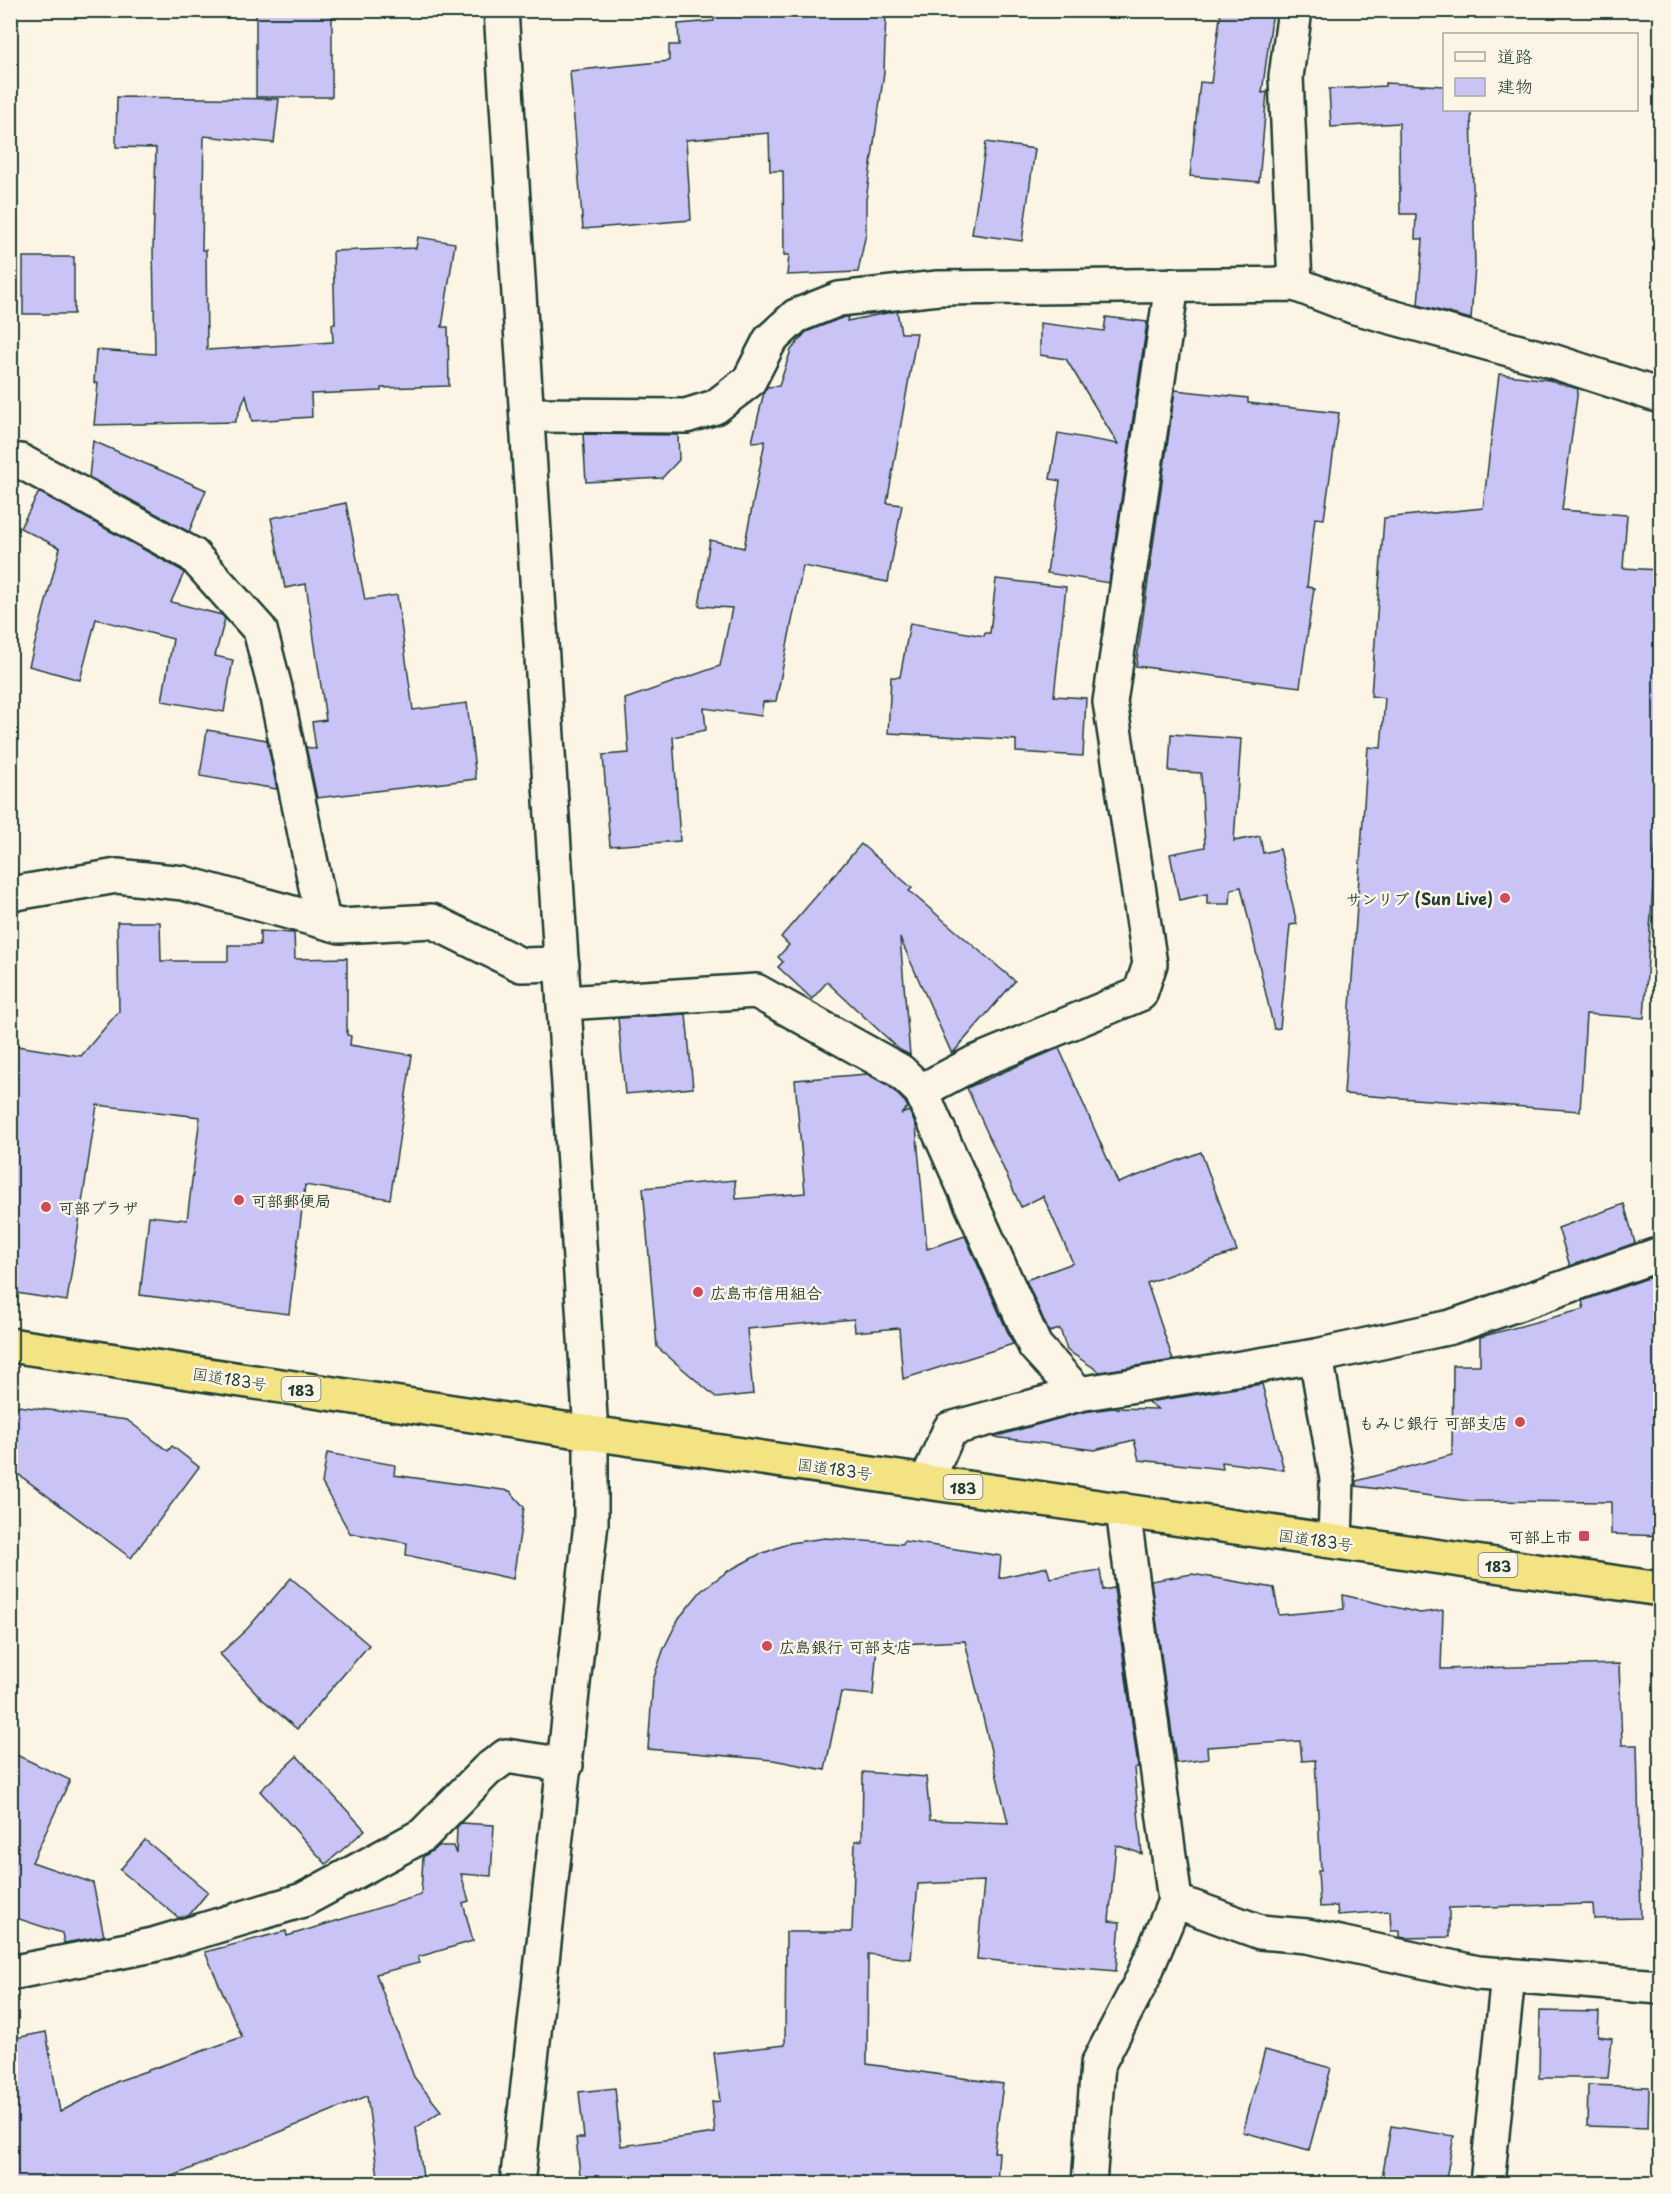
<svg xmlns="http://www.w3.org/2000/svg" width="1671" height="2194" font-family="'Playpen Sans','Klee One',sans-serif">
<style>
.building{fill:#c9c3f6;stroke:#1f3d34;stroke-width:1.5}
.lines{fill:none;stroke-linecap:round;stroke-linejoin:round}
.street-casing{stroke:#1f3d34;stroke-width:38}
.secondary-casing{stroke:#1f3d34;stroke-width:38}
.highway-casing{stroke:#1f3d34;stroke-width:38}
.street{stroke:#fcf5e5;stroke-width:33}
.secondary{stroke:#fcf5e5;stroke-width:33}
.highway{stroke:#f4e382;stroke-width:33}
.poi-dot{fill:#d1495b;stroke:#fcf5e5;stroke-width:2}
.labels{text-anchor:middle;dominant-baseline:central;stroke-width:5;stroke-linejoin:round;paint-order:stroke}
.shield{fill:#fcf5e5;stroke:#617469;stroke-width:1.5}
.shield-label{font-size:15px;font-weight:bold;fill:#1f3d34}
.poi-label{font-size:16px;font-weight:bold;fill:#1f3d34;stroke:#fcf5e5;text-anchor:start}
.street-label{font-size:16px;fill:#1f3d34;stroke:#fcf5e5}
</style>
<rect width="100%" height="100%" fill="#fcf5e5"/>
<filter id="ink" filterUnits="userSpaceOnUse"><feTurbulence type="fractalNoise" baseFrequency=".0167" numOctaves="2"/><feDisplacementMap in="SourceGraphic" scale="12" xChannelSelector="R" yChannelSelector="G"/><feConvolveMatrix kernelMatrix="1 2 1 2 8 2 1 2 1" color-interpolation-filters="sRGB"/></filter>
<g filter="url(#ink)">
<g class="building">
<rect x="256" y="10" width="76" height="87"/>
<path d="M 713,10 L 886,10 L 884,72 L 866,200 L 866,233 L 858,272 L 787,275 L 789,255 L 784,255 L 783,171 L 770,171 L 769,133 L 686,140 L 691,220 L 583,229 L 570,71 L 669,61 L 669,45 L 679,45 L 678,24 L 714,21 Z"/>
<path d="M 1221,10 L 1273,10 L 1262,93 L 1267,92 L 1259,182 L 1190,176 L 1200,82 L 1211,83 Z"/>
<path d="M 1385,83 L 1444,86 L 1444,110 L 1471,110 L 1475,266 L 1471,319 L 1418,305 L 1423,239 L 1415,239 L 1416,214 L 1400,214 L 1399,123 L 1331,127 L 1329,89 L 1385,86 Z"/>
<path d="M 117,97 L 279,99 L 274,143 L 204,136 L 202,250 L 206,250 L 207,350 L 333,342 L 332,324 L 335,324 L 333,251 L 416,248 L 418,237 L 455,243 L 442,327 L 448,327 L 449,386 L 381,388 L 381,391 L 311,394 L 312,417 L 252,421 L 246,395 L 235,422 L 94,425 L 98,383 L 94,383 L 96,350 L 155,354 L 153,250 L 156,148 L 116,147 Z"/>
<path d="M 986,142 L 1035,149 L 1022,241 L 972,234 Z"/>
<rect x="23" y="257" width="51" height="57"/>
<path d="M 897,311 L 901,333 L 917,333 L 887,503 L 902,505 L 888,582 L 803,566 L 776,701 L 763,702 L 761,716 L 704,708 L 706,730 L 673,737 L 680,841 L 610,846 L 603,755 L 629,753 L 625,699 L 720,666 L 732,608 L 699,606 L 710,540 L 744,548 L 765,441 L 752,442 L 764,392 L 767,387 L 779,386 L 791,350 L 806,332 L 844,317 L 848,317 L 847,321 Z"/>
<path d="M 1106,317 L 1147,322 L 1109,583 L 1047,573 L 1060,481 L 1050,479 L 1058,433 L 1118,444 L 1066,359 L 1040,355 L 1040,323 L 1104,331 Z"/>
<path d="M 1499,374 L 1549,380 L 1578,389 L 1562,510 L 1627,515 L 1623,568 L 1660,570 L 1660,782 L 1644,1018 L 1586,1014 L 1580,1111 L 1344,1094 L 1368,747 L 1381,748 L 1385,698 L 1371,696 L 1384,518 L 1483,508 Z"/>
<path d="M 1175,390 L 1248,398 L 1248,403 L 1339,413 L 1324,519 L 1315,518 L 1307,587 L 1314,588 L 1300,687 L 1136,666 Z"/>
<path d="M 583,434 L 678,435 L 679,460 L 662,478 L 586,482 Z"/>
<path d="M 93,441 L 206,490 L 189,532 L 89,477 Z"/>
<path d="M 39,492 L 181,570 L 184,573 L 171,602 L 222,615 L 225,619 L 215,656 L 233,660 L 224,712 L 162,701 L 173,639 L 96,619 L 80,680 L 29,666 L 60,548 L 20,528 Z"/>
<path d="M 346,503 L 365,600 L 397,595 L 413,710 L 467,703 L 476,779 L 317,798 L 306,747 L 316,749 L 312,722 L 326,720 L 306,584 L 285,588 L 271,518 Z"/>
<path d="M 996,579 L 1066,587 L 1054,696 L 1086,698 L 1083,756 L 1016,752 L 1016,740 L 888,733 L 891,677 L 900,677 L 910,623 L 984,636 L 985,633 L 990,633 Z"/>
<path d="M 207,730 L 267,740 L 277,789 L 200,776 Z"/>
<path d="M 1171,734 L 1241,739 L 1234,841 L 1260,836 L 1263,853 L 1280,849 L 1297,924 L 1290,925 L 1280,1028 L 1274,1029 L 1241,887 L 1231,889 L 1230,904 L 1207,904 L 1207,894 L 1179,900 L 1170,854 L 1205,847 L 1201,773 L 1169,771 Z"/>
<path d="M 861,844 L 912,888 L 909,891 L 1015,981 L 952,1054 L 900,938 L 910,1055 L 900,1050 L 827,982 L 812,999 L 778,967 L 783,962 L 778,957 L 789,945 L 781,937 Z"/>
<path d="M 117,922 L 160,922 L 161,961 L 228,961 L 228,945 L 260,945 L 260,931 L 294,933 L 295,959 L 347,958 L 347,1035 L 351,1036 L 350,1045 L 412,1055 L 390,1199 L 305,1185 L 289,1314 L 140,1295 L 149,1216 L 187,1220 L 200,1117 L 97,1105 L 67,1301 L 10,1292 L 10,1045 L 81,1056 L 119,1011 Z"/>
<path d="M 686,1014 L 693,1088 L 625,1094 L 618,1018 Z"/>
<path d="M 1059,1048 L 1118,1183 L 1201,1152 L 1237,1251 L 1147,1283 L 1173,1360 L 1100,1372 L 1067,1350 L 1060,1329 L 1049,1332 L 1026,1280 L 1073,1263 L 1043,1196 L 1021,1207 L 967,1088 Z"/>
<path d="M 867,1074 L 889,1086 L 905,1102 L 908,1107 L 901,1114 L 909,1111 L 916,1126 L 927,1249 L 965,1236 L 1013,1344 L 903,1379 L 899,1328 L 855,1332 L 854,1319 L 747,1329 L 753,1394 L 717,1398 L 657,1347 L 643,1188 L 735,1180 L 736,1199 L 805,1193 L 795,1080 Z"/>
<path d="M 1624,1204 L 1635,1243 L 1570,1266 L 1558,1228 Z"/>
<path d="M 1660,1274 L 1660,1417 L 1657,1418 L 1660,1536 L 1611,1534 L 1611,1502 L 1469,1501 L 1356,1486 L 1356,1481 L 1452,1455 L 1453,1365 L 1480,1365 L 1480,1337 L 1584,1309 L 1582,1301 Z"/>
<path d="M 1262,1384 L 1284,1470 L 1222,1462 L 1223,1469 L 1139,1460 L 1134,1440 L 1095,1450 L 993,1437 L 1083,1412 L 1113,1408 L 1158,1409 L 1148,1402 Z"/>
<path d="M 10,1405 L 127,1420 L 168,1451 L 172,1446 L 199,1467 L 131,1558 L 10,1468 Z"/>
<path d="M 327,1453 L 395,1465 L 394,1475 L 510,1491 L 524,1507 L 513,1579 L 406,1555 L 407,1543 L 350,1533 L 322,1483 Z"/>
<path d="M 825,1538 L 903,1544 L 904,1541 L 1001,1556 L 999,1578 L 1047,1567 L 1050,1578 L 1100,1570 L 1103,1590 L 1114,1588 L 1138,1767 L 1134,1768 L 1142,1854 L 1116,1845 L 1109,1921 L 1120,1922 L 1116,1971 L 977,1959 L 984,1881 L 918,1884 L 911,1959 L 868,1954 L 867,2064 L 1003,2084 L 994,2152 L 999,2152 L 997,2184 L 581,2184 L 576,2138 L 584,2138 L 579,2092 L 615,2088 L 621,2146 L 715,2133 L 712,2102 L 720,2101 L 714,2053 L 785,2045 L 786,1932 L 852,1932 L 855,1841 L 862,1840 L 863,1772 L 926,1777 L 930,1820 L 1008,1823 L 965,1641 L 877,1645 L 873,1695 L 841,1692 L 825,1770 L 773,1760 L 648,1749 L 653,1680 L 664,1648 L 679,1618 L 701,1591 L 728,1571 L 758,1555 L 790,1543 Z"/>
<path d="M 1192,1574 L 1274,1588 L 1279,1615 L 1344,1609 L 1343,1595 L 1420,1613 L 1443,1610 L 1441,1669 L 1619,1664 L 1622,1745 L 1637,1745 L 1641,1918 L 1594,1919 L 1593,1904 L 1449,1908 L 1449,1937 L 1405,1938 L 1400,1937 L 1400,1931 L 1391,1931 L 1390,1911 L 1338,1915 L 1337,1906 L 1320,1907 L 1318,1870 L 1321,1870 L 1315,1760 L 1302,1761 L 1300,1741 L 1207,1747 L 1208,1759 L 1176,1763 L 1151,1581 Z"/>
<path d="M 291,1578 L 369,1645 L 297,1729 L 262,1699 L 220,1654 L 247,1629 Z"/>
<path d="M 10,1752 L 70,1780 L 32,1862 L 93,1883 L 104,1936 L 64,1943 L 62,1933 L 10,1916 Z"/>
<path d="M 297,1756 L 365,1830 L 326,1864 L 260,1791 Z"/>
<path d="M 461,1823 L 494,1825 L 491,1876 L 461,1874 L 469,1901 L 463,1903 L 473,1941 L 418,1957 L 419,1963 L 376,1974 L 414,2077 L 441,2111 L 416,2128 L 424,2184 L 379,2184 L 367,2096 L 154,2184 L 10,2184 L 10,2039 L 46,2032 L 60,2112 L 118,2081 L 242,2037 L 205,1952 L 286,1931 L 287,1936 L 421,1895 L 423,1857 L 439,1846 L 453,1846 L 456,1854 L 457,1827 Z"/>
<path d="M 145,1840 L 208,1892 L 190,1914 L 179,1918 L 120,1870 Z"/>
<path d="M 1540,2011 L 1599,2012 L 1598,2036 L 1612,2038 L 1608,2078 L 1539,2078 Z"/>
<path d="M 1265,2050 L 1331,2068 L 1309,2150 L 1243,2132 Z"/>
<path d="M 1588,2085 L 1649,2087 L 1648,2128 L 1587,2126 Z"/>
<path d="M 1391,2126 L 1454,2136 L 1445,2184 L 1381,2184 Z"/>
</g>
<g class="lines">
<defs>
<g id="street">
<path d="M 1295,284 L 1286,77 L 1295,10"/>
<path d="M 527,415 L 686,416 L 715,407 L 749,381 L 770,340 L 796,316 L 839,299 L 938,288 L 1295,284 L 1355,307 L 1549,360 L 1660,396"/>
<path d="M 20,461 L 193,555 L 260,630 L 275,688 L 323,921"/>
<path d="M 10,894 L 117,876 L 183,883 L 340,926 L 432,921 L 521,965 L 562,964"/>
<path d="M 565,1003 L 756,991 L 900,1071 L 921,1091 L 1035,1346 L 1079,1394"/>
<path d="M 921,1091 L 974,1063 L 1140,994 L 1150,964 L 1110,702 L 1172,285"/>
<path d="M 1316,1356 L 1337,1479 L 1335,1541"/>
<path d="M 927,1481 L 950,1429 L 1079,1394 L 1316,1356 L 1451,1327 L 1660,1254"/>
<path d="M 1123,1510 L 1175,1901 L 1260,1932 L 1307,1936 L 1478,1973 L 1660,1987"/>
<path d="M 10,1973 L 153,1945 L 303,1900 L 423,1835 L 487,1770 L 506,1756 L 566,1765"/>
<path d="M 1089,2184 L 1098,2064 L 1142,1980 L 1175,1901"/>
<path d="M 1487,2184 L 1508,1975"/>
</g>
<path id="secondary" d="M 501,10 L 591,1433 L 591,1523 L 517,2184"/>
<path id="highway" d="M 10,1345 L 591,1433 L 1660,1589"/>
</defs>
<use href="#street" class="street-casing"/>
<use href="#secondary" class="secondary-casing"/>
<use href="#highway" class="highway-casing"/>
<use href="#street" class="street"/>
<use href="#secondary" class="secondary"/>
<use href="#highway" class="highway"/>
</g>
</g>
<g class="poi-dot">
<circle cx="1505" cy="898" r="6"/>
<circle cx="239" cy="1200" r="6"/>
<circle cx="46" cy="1207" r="6"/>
<circle cx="698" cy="1292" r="6"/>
<circle cx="1520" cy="1422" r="6"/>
<rect x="1578" y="1530" width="12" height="12" rx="3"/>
<circle cx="767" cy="1646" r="6"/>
</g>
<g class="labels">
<g class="shield">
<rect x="281.5" y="1377" width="39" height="24" rx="4.5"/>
<rect x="943.5" y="1475" width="39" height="24" rx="4.5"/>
<rect x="1478.5" y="1553" width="39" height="24" rx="4.5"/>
</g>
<g class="shield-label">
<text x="301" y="1389">183</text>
<text x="963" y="1487">183</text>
<text x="1498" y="1565">183</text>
</g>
<g class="poi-label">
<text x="1493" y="898" text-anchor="end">サンリブ (Sun Live)</text>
<text x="251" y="1200">可部郵便局</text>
<text x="58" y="1207">可部プラザ</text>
<text x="710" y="1292">広島市信用組合</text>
<text x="1508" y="1422" text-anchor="end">もみじ銀行 可部支店</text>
<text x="1572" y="1536" text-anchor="end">可部上市</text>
<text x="779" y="1646">広島銀行 可部支店</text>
</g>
<g class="street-label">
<text transform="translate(230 1378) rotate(9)">国道183号</text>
<text transform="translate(835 1468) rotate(8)">国道183号</text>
<text transform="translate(1316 1539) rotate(8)">国道183号</text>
</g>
</g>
<rect width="1671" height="2194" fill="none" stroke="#fcf5e5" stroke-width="36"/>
<rect x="18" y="18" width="1635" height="2158" fill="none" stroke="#1f3d34" stroke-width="2" filter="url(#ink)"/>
<rect x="1443" y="33" width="195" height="78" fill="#fcf5e5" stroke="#a4ab9e" stroke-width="1.5"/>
<rect x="1455" y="52" width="30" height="9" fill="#fcf5e5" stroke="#a4ab9e" stroke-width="1.5"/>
<text x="1497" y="63" font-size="18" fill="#1f3d34">道路</text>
<rect x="1455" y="78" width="30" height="18" fill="#c9c3f6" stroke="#a4ab9e" stroke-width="1.5"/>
<text x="1497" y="93" font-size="18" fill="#1f3d34">建物</text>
</svg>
